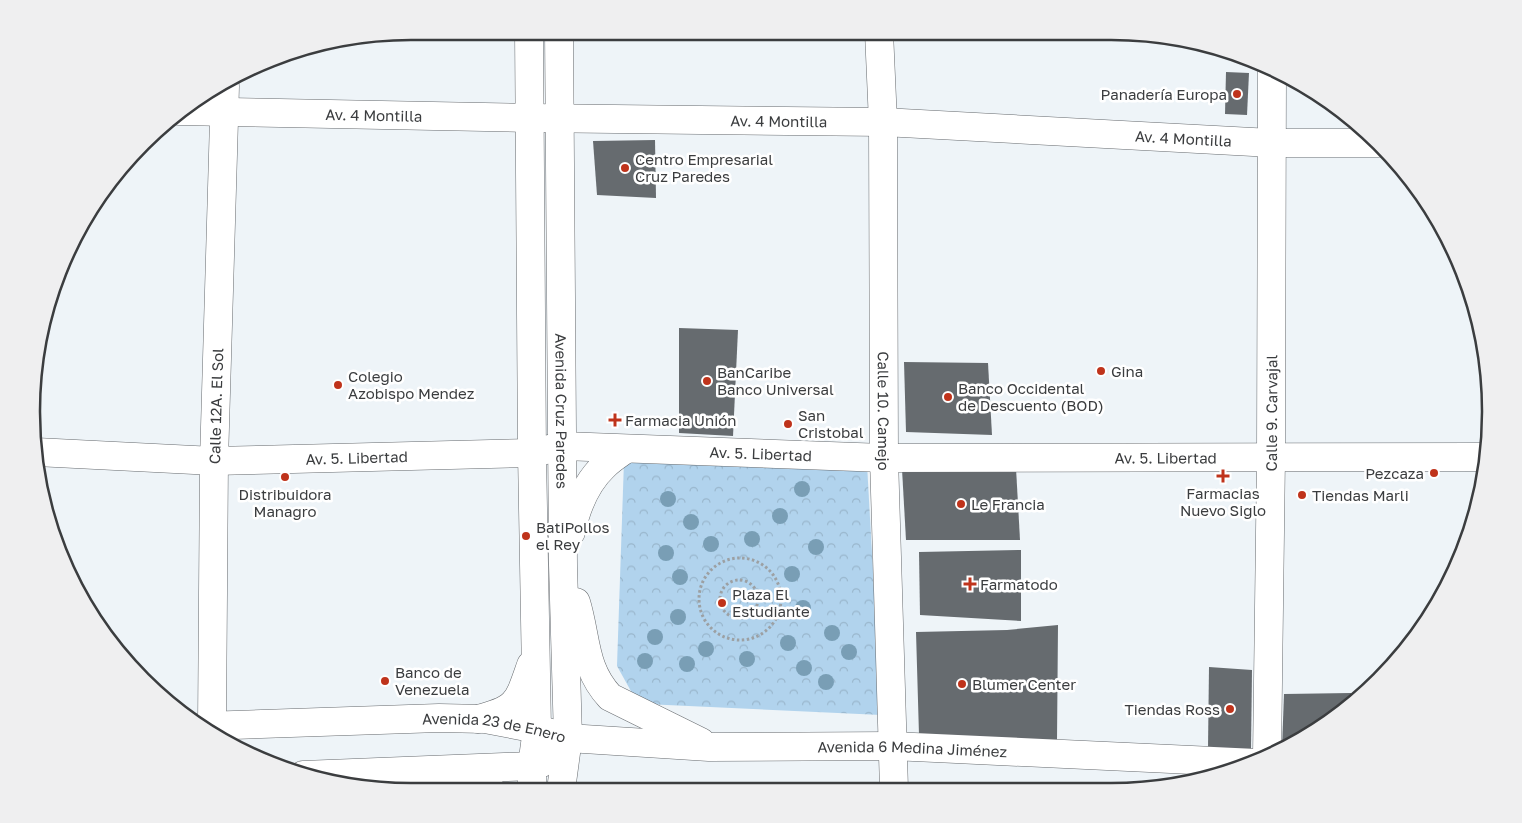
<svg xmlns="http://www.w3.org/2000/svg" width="1522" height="823" font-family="'Golos Text',sans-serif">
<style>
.park{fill:url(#park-crowns)}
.building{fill:#666b6f}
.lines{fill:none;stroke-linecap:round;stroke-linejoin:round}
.minor-casing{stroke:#676b6f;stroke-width:29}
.path{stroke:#9ca0a3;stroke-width:3;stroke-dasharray:2.5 2.5;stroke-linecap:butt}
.minor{stroke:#fff;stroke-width:28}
.tree{fill:#799eb5}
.poi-dot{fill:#bf331b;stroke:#fff;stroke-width:2}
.labels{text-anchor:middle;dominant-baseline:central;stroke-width:5;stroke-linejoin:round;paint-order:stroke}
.poi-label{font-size:15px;fill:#3b3d3f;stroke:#fff;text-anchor:start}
.street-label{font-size:15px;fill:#3b3d3f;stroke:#fff}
.rim{fill:none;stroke:#3b3d3f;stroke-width:2.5}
</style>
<defs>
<pattern id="park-crowns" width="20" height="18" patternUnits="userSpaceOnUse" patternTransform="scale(1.25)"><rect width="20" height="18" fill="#b1d3ed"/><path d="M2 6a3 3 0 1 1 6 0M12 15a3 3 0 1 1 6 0" fill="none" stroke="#99b6cc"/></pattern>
</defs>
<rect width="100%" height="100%" fill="#eef4f8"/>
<path class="park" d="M 624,461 L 867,464 L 881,715 L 645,704 L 632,693 L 617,666 Z"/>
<g class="building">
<path d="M 1226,72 L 1249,73 L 1247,115 L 1225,114 Z"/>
<path d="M 655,140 L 656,198 L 597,195 L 593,141 Z"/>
<path d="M 679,328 L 738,330 L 733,436 L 679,433 Z"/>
<path d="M 904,362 L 988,363 L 992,435 L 906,432 Z"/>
<path d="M 1016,468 L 1020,540 L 906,540 L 902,469 Z"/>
<path d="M 1021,550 L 1021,621 L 920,615 L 919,552 Z"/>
<path d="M 1058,625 L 1057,740 L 919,735 L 916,632 L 1007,630 Z"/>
<path d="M 1209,667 L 1252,670 L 1251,749 L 1208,748 Z"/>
<path d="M 1351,693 L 1351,702 L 1322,728 L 1282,748 L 1284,694 Z"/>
<rect x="1057" y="786" width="59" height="3"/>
</g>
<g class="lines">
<defs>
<g id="minor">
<path d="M 529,31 L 532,453 L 537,729 L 532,766 L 532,790"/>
<path id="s1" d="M 559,31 L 563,565 L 568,738 L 561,790"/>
<path id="s2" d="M 879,32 L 883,122 L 884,458 L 894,789"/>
<path id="s3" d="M 179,111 L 529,118 L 883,122 L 1272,143 L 1378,143"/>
<path id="s4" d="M 36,452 L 214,461 L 532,453 L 563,446 L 884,458 L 1488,457"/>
<path d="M 571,532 C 576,509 586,483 604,466 C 611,459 619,454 626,449"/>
<path d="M 576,602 C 587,638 583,668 610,697 L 701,742"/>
<path d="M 478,719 C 518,709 518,702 531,665"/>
<path id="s5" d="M 204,726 L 439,718 L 485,719 L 537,729 L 568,738 L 709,747 L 892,746 L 1256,763"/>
<path id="s6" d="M 212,726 L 214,461 L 225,86"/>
<path id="s7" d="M 1267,757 L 1271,457 L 1272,70"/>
<path d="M 451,770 L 492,791"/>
<path d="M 303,775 L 532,766 L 540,764 L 548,759"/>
</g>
</defs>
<use href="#minor" class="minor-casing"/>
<g class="path">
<circle cx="740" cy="599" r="41"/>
<circle cx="739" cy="599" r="19"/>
</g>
<use href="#minor" class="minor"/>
</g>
<g class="tree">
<circle cx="802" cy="489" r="8"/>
<circle cx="668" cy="499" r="8"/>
<circle cx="780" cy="516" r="8"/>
<circle cx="691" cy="522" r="8"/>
<circle cx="752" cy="539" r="8"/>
<circle cx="711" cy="544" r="8"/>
<circle cx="816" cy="547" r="8"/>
<circle cx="666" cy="553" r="8"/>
<circle cx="792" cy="574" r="8"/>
<circle cx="680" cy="577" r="8"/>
<circle cx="803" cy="608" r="8"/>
<circle cx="678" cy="617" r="8"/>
<circle cx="832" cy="633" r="8"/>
<circle cx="655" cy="637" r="8"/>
<circle cx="788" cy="643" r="8"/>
<circle cx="706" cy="649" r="8"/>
<circle cx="849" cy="652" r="8"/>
<circle cx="747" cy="659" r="8"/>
<circle cx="645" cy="661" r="8"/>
<circle cx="687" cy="664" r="8"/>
<circle cx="804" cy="668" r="8"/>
<circle cx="826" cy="682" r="8"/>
</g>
<g class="poi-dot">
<circle cx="1237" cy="94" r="5"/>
<circle cx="625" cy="168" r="5"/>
<circle cx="1101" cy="371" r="5"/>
<circle cx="707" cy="381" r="5"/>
<circle cx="338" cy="385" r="5"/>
<circle cx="948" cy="397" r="5"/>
<path d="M612.5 412.5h5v5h5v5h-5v5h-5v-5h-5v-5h5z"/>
<circle cx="788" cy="424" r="5"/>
<circle cx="1434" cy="473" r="5"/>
<path d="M1220.5 468.5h5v5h5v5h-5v5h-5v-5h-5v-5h5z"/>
<circle cx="285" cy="477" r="5"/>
<circle cx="1302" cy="495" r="5"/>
<circle cx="961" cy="504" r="5"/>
<circle cx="526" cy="536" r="5"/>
<path d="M967.5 576.5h5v5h5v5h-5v5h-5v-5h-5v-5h5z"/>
<circle cx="722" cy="603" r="5"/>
<circle cx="385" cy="681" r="5"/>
<circle cx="962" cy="684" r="5"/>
<circle cx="1230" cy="709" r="5"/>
</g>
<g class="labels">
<g class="poi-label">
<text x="1227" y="94" text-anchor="end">Panadería Europa</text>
<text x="635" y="159">Centro Empresarial<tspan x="635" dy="17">Cruz Paredes</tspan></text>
<text x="1111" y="371">Gina</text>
<text x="717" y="372">BanCaribe<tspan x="717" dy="17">Banco Universal</tspan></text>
<text x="348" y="376">Colegio<tspan x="348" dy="17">Azobispo Mendez</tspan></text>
<text x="958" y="388">Banco Occidental<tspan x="958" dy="17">de Descuento (BOD)</tspan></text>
<text x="798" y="415">San<tspan x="798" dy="17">Cristobal</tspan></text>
<text x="625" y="420">Farmacia Unión</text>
<text x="1424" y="473" text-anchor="end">Pezcaza</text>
<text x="1223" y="493" text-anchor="middle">Farmacias<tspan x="1223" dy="17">Nuevo Siglo</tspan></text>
<text x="285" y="494" text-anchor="middle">Distribuidora<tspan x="285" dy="17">Managro</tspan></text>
<text x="1312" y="495">Tiendas Marli</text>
<text x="971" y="504">Le Francia</text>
<text x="536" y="527">BatiPollos<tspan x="536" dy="17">el Rey</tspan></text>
<text x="980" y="584">Farmatodo</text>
<text x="732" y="594">Plaza El<tspan x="732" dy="17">Estudiante</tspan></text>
<text x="395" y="672">Banco de<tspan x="395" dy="17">Venezuela</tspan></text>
<text x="972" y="684">Blumer Center</text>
<text x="1220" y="709" text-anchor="end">Tiendas Ross</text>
</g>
<g class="street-label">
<text stroke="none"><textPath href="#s3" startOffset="195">Av. 4 Montilla</textPath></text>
<text stroke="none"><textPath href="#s3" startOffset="600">Av. 4 Montilla</textPath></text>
<text stroke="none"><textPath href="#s3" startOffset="1005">Av. 4 Montilla</textPath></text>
<text stroke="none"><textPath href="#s6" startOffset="320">Calle 12A. El Sol</textPath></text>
<text stroke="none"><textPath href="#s1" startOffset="380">Avenida Cruz Paredes</textPath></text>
<text stroke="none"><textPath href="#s2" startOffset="379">Calle 10. Camejo</textPath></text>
<text stroke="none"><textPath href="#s7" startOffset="344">Calle 9. Carvajal</textPath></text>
<text stroke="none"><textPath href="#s4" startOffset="726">Av. 5. Libertad</textPath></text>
<text stroke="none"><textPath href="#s4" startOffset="321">Av. 5. Libertad</textPath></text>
<text stroke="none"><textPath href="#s4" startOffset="1131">Av. 5. Libertad</textPath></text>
<text stroke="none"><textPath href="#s5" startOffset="291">Avenida 23 de Enero</textPath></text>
<text stroke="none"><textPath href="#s5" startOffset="711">Avenida 6 Medina Jiménez</textPath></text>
</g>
</g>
<path d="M0 0H1522V823H0ZM411 40H1111A371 371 0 0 1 1482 411V412A371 371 0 0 1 1111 783H411A371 371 0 0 1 40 412V411A371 371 0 0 1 411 40Z" fill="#efeff0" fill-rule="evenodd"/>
<path class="rim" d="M411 40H1111A371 371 0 0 1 1482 411V412A371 371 0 0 1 1111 783H411A371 371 0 0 1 40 412V411A371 371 0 0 1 411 40Z"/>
</svg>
